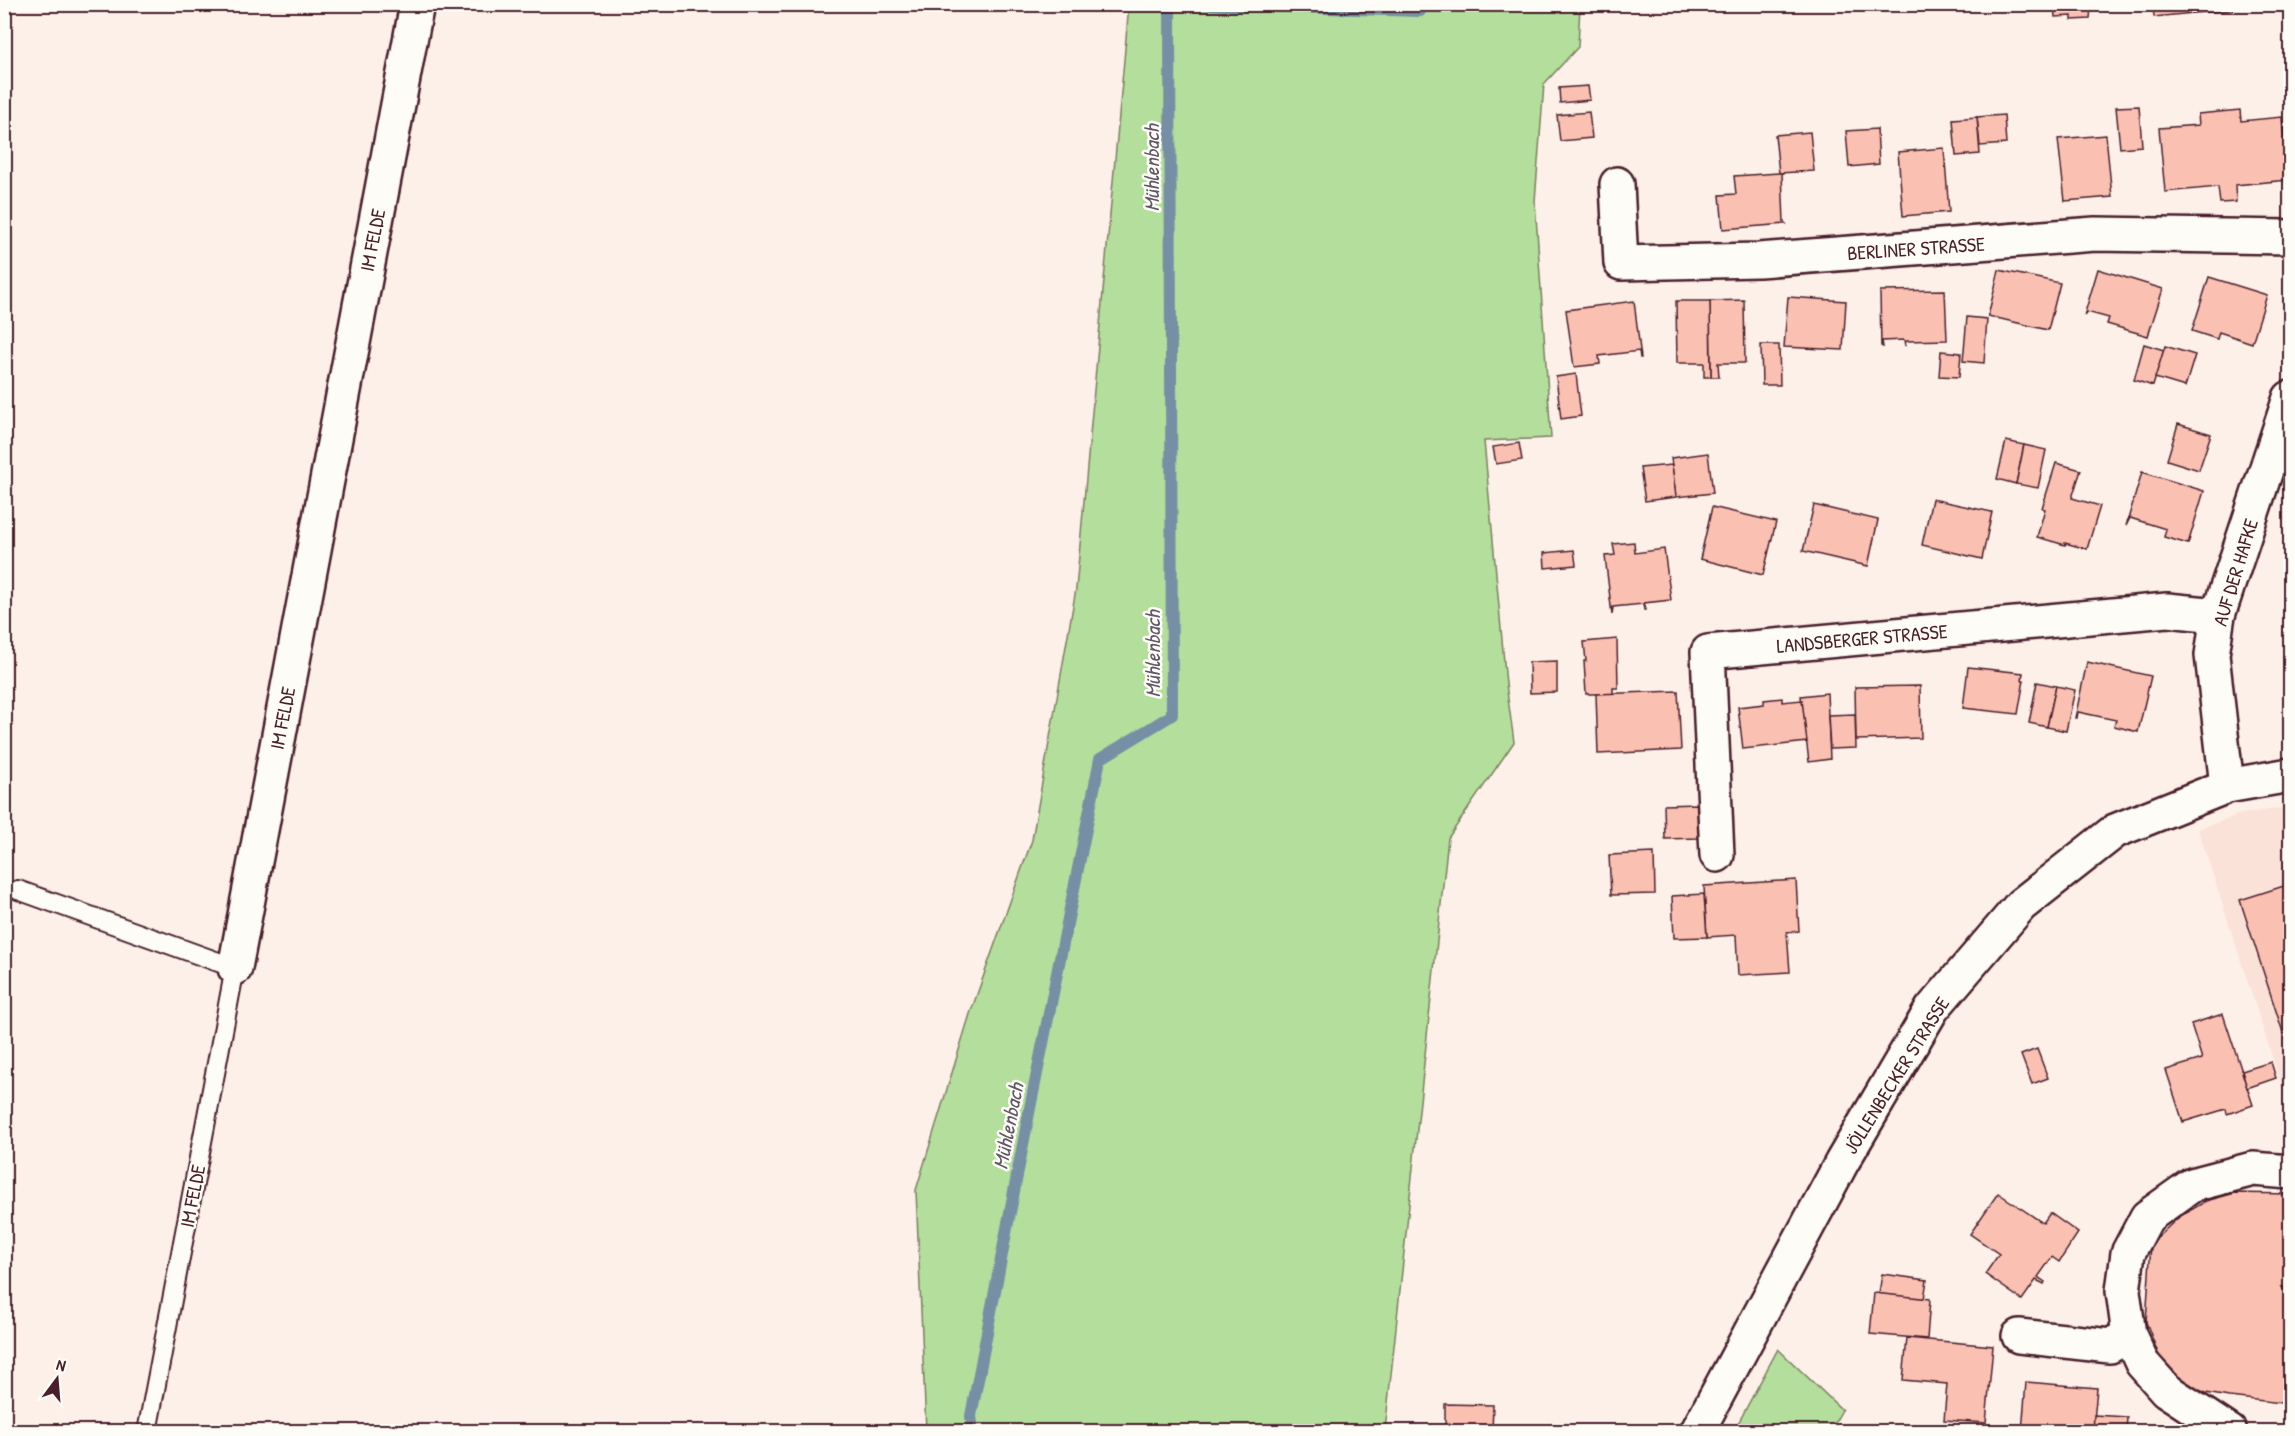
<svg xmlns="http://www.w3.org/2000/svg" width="2295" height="1436" font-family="'Patrick Hand',sans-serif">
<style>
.built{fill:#fbe2d8}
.green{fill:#b3de9b;stroke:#7e7e63;stroke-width:1.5}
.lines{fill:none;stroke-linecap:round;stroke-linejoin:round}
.stream{stroke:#778fa5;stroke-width:12}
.building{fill:#fac0b2;stroke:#4a1f2b;stroke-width:1.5}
.service-casing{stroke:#4a1f2b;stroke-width:22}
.minor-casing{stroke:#4a1f2b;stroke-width:38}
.secondary-casing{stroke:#4a1f2b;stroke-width:38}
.service{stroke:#fdfcf7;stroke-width:18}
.minor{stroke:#fdfcf7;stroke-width:33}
.secondary{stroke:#fdfcf7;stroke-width:33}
.labels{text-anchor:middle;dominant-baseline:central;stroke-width:5;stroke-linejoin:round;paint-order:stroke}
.street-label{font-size:20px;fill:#4a1f2b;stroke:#fdfcf7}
.water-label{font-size:21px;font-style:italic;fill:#605768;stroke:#fdfcf7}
</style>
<rect width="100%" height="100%" fill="#fcf0e9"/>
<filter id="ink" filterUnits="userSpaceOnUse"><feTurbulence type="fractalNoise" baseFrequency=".0167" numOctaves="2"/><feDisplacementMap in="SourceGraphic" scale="12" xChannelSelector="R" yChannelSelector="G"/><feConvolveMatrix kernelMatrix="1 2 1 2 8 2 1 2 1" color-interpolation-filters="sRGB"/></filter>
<g filter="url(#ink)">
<path class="built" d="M 2290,807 L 2290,1112 L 2198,829 L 2241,814 Z"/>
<g class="green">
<path d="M 1129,5 L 1580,5 L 1578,47 L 1544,84 L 1535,201 L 1551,438 L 1484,441 L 1506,684 L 1514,742 L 1448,838 L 1385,1431 L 926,1431 L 916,1190 L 970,1014 L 1032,840 L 1076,589 Z"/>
<path d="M 1778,1349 L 1842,1410 L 1830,1431 L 1734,1431 Z"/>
</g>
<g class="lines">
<g class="stream">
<path d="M 1203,4 L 1420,11 L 1420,4"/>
<path d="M 973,1432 L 971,1416 L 1029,1113 L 1100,759 L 1172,715 L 1170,4"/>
</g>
</g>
<g class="building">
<path d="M 2054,4 L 2103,4 L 2091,6 L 2090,19 L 2072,20 L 2072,16 L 2055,17 Z"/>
<path d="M 2153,4 L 2192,4 L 2193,13 L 2154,17 Z"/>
<path d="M 2192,4 L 2232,4 L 2233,10 L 2193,13 Z"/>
<path d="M 2285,4 L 2290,4 L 2290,15 L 2286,15 Z"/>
<path d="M 1588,86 L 1590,100 L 1560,103 L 1559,88 Z"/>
<path d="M 2139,106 L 2142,146 L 2120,148 L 2116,107 Z"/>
<path d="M 2240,110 L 2241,121 L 2282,117 L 2288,180 L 2235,185 L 2236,202 L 2220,203 L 2218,187 L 2165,192 L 2159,128 L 2199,125 L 2198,114 Z"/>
<path d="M 1589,112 L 1592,138 L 1560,141 L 1557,115 Z"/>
<path d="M 2004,115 L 2006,144 L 1980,146 L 1977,117 Z"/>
<path d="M 1977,117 L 1980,154 L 1956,156 L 1953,119 Z"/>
<path d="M 1877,129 L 1879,164 L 1849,167 L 1846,131 Z"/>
<path d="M 1810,132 L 1814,171 L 1779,173 L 1775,135 Z"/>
<path d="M 2106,135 L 2112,197 L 2065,201 L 2058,139 Z"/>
<path d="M 1944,148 L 1949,212 L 1903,216 L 1898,152 Z"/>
<path d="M 1779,173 L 1782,173 L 1784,222 L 1786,224 L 1723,229 L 1720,195 L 1736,194 L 1734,176 Z"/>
<path d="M 2098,269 L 2163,289 L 2148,336 L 2107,324 L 2109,318 L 2087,312 L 2084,316 Z"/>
<path d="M 1999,270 L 2060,283 L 2048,330 L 1988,316 Z"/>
<path d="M 2209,277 L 2267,295 L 2252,343 L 2219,332 L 2217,339 L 2192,331 Z"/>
<path d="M 1945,290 L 1947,340 L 1906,341 L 1905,346 L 1904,340 L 1882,341 L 1883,347 L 1881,346 L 1880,291 Z"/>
<path d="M 1788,297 L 1846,301 L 1843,350 L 1784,347 Z"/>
<path d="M 1744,300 L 1745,363 L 1718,363 L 1719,377 L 1711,377 L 1710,301 Z"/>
<path d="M 1634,301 L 1641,358 L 1640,358 L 1639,351 L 1599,356 L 1600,364 L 1574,367 L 1566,310 Z"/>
<path d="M 1676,301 L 1710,301 L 1711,377 L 1704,377 L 1704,363 L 1677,363 Z"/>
<path d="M 1967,317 L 1987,319 L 1984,363 L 1963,361 Z"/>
<path d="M 2144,344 L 2164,350 L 2153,386 L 2134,380 Z"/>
<path d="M 1761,345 L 1779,345 L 1780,385 L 1762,385 Z"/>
<path d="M 2165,346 L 2195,355 L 2185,387 L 2155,378 Z"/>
<path d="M 1941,351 L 1961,353 L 1959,377 L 1939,376 Z"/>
<path d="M 1576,374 L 1581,416 L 1561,419 L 1556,377 Z"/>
<path d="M 2178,424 L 2211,434 L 2199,470 L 2167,460 Z"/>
<path d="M 2006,441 L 2024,445 L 2016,484 L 1997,479 Z"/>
<path d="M 1519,443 L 1522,460 L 1496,464 L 1493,447 Z"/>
<path d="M 2024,445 L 2046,450 L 2038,488 L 2016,484 Z"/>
<path d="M 1708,453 L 1713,493 L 1676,497 L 1671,458 Z"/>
<path d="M 2056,463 L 2081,470 L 2072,498 L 2100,506 L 2087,549 L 2065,543 L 2065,545 L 2037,537 L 2045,509 L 2042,508 Z"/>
<path d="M 1672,465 L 1676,497 L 1645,501 L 1640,468 Z"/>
<path d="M 2142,472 L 2204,491 L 2188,544 L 2164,537 L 2166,529 L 2130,518 L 2126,526 Z"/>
<path d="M 1932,499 L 1992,512 L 1982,559 L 1922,545 Z"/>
<path d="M 1814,505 L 1878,520 L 1868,566 L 1803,551 Z"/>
<path d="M 1712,507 L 1776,522 L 1763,575 L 1700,559 Z"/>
<path d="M 1634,542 L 1635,553 L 1664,549 L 1671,600 L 1644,603 L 1645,610 L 1644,610 L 1643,604 L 1613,607 L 1612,615 L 1605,556 L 1615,555 L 1613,544 Z"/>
<path d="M 1574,550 L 1576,565 L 1545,568 L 1544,553 Z"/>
<path d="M 1617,639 L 1618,688 L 1613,688 L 1613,694 L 1586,694 L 1584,661 L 1586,661 L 1584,642 Z"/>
<path d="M 1557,661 L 1557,692 L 1530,693 L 1529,662 Z"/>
<path d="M 2087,662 L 2151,676 L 2138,732 L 2114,726 L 2116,720 L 2078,712 L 2077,718 L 2075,718 Z"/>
<path d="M 1968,667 L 2023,673 L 2022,680 L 2024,680 L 2018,714 L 1963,708 Z"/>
<path d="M 2037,682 L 2056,686 L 2047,727 L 2029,723 Z"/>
<path d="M 1920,686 L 1921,738 L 1856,740 L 1855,687 Z"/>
<path d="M 2056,686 L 2075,690 L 2066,731 L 2047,727 Z"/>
<path d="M 1678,691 L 1681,750 L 1598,754 L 1596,694 Z"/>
<path d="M 1827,693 L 1830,759 L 1809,762 L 1801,696 Z"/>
<path d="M 1782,698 L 1782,702 L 1802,700 L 1807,742 L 1743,749 L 1738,707 L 1764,704 L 1764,700 Z"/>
<path d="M 1855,714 L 1856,748 L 1830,749 L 1828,715 Z"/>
<path d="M 1697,804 L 1699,838 L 1665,839 L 1664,805 Z"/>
<path d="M 1654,853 L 1655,894 L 1611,895 L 1609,855 Z"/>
<path d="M 1796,880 L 1799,931 L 1787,932 L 1790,972 L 1738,975 L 1736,935 L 1707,937 L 1704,886 Z"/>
<path d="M 2290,884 L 2290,1054 L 2240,900 Z"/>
<path d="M 1704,894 L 1707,937 L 1674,938 L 1672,896 Z"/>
<path d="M 2223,1014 L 2253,1105 L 2227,1114 L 2226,1109 L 2183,1122 L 2166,1070 L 2202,1059 L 2191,1024 Z"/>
<path d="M 2037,1049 L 2048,1078 L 2032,1084 L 2021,1055 Z"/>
<path d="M 2271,1062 L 2276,1078 L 2247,1088 L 2242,1071 Z"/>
<path d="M 1998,1193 L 2043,1223 L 2050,1213 L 2078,1233 L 2059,1262 L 2052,1257 L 2038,1277 L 2045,1282 L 2044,1284 L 2036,1280 L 2022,1300 L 1985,1274 L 1999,1254 L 1970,1234 Z"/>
<path d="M 2235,1193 L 2290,1194 L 2290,1288 L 2282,1287 L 2290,1298 L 2290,1404 L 2229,1397 L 2206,1393 L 2187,1385 L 2159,1356 L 2146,1322 L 2151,1243 L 2179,1217 L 2206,1201 Z"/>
<path d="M 1882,1274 L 1927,1280 L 1924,1299 L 1879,1294 Z"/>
<path d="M 1874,1293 L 1930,1299 L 1927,1339 L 1870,1334 Z"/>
<path d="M 1907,1338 L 1993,1346 L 1986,1423 L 1944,1420 L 1947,1384 L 1903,1380 Z"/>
<path d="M 2026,1382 L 2097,1388 L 2093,1432 L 2022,1432 Z"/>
<path d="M 1445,1404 L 1493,1405 L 1492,1432 L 1445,1432 Z"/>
<path d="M 2094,1415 L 2127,1417 L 2126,1432 L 2093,1432 Z"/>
</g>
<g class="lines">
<defs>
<path id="service" d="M 18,890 L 235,968 L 147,1432"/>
<g id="minor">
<path d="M 1617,184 L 1621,263 L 1759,260 L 2095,234 L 2290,237"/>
<path d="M 2227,786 L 2212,655 L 2218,615 L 2290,398"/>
<path d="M 1717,855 L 1708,652 L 2167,610 L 2218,615"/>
<path d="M 235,968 L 417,4"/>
<path d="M 2019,1336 L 2110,1346 L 2129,1335"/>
<path d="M 2230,1432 L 2166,1390 L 2142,1363 L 2129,1335 L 2123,1291 L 2128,1253 L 2147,1217 L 2192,1185 L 2253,1169 L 2290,1172"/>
</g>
<path id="secondary" d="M 1697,1432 L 1842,1162 L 1932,1009 L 2021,905 L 2115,831 L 2227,786 L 2290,775"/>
</defs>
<use href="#service" class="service-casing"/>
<use href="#minor" class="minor-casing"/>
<use href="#secondary" class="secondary-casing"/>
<use href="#service" class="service"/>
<use href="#minor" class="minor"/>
<use href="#secondary" class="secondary"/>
</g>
</g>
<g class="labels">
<g class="street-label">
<text transform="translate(372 240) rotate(-79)">IM FELDE</text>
<text transform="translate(1916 248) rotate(-4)">BERLINER STRASSE</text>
<text transform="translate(2235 572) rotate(-73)">AUF DER HAFKE</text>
<text transform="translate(1862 638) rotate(-5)">LANDSBERGER STRASSE</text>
<text transform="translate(282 718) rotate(-79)">IM FELDE</text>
<text transform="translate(1896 1075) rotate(-58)">JÖLLENBECKER STRASSE</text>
<text transform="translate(192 1196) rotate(-79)">IM FELDE</text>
</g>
<g class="water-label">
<text transform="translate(1151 168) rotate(-90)">Mühlenbach</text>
<text transform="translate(1152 654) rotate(-90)">Mühlenbach</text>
<text transform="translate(1008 1126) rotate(-79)">Mühlenbach</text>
</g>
</g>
<rect width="2295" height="1436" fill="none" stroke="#fdfcf7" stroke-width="24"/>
<rect x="12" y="12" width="2271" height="1412" fill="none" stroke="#4a1f2b" stroke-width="2" filter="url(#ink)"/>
<g transform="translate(57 1379) rotate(16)" stroke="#fdfcf7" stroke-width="4.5" paint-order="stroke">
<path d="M0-4.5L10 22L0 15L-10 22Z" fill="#4a1f2b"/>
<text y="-9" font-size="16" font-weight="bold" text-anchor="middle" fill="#4a1f2b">N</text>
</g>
</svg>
